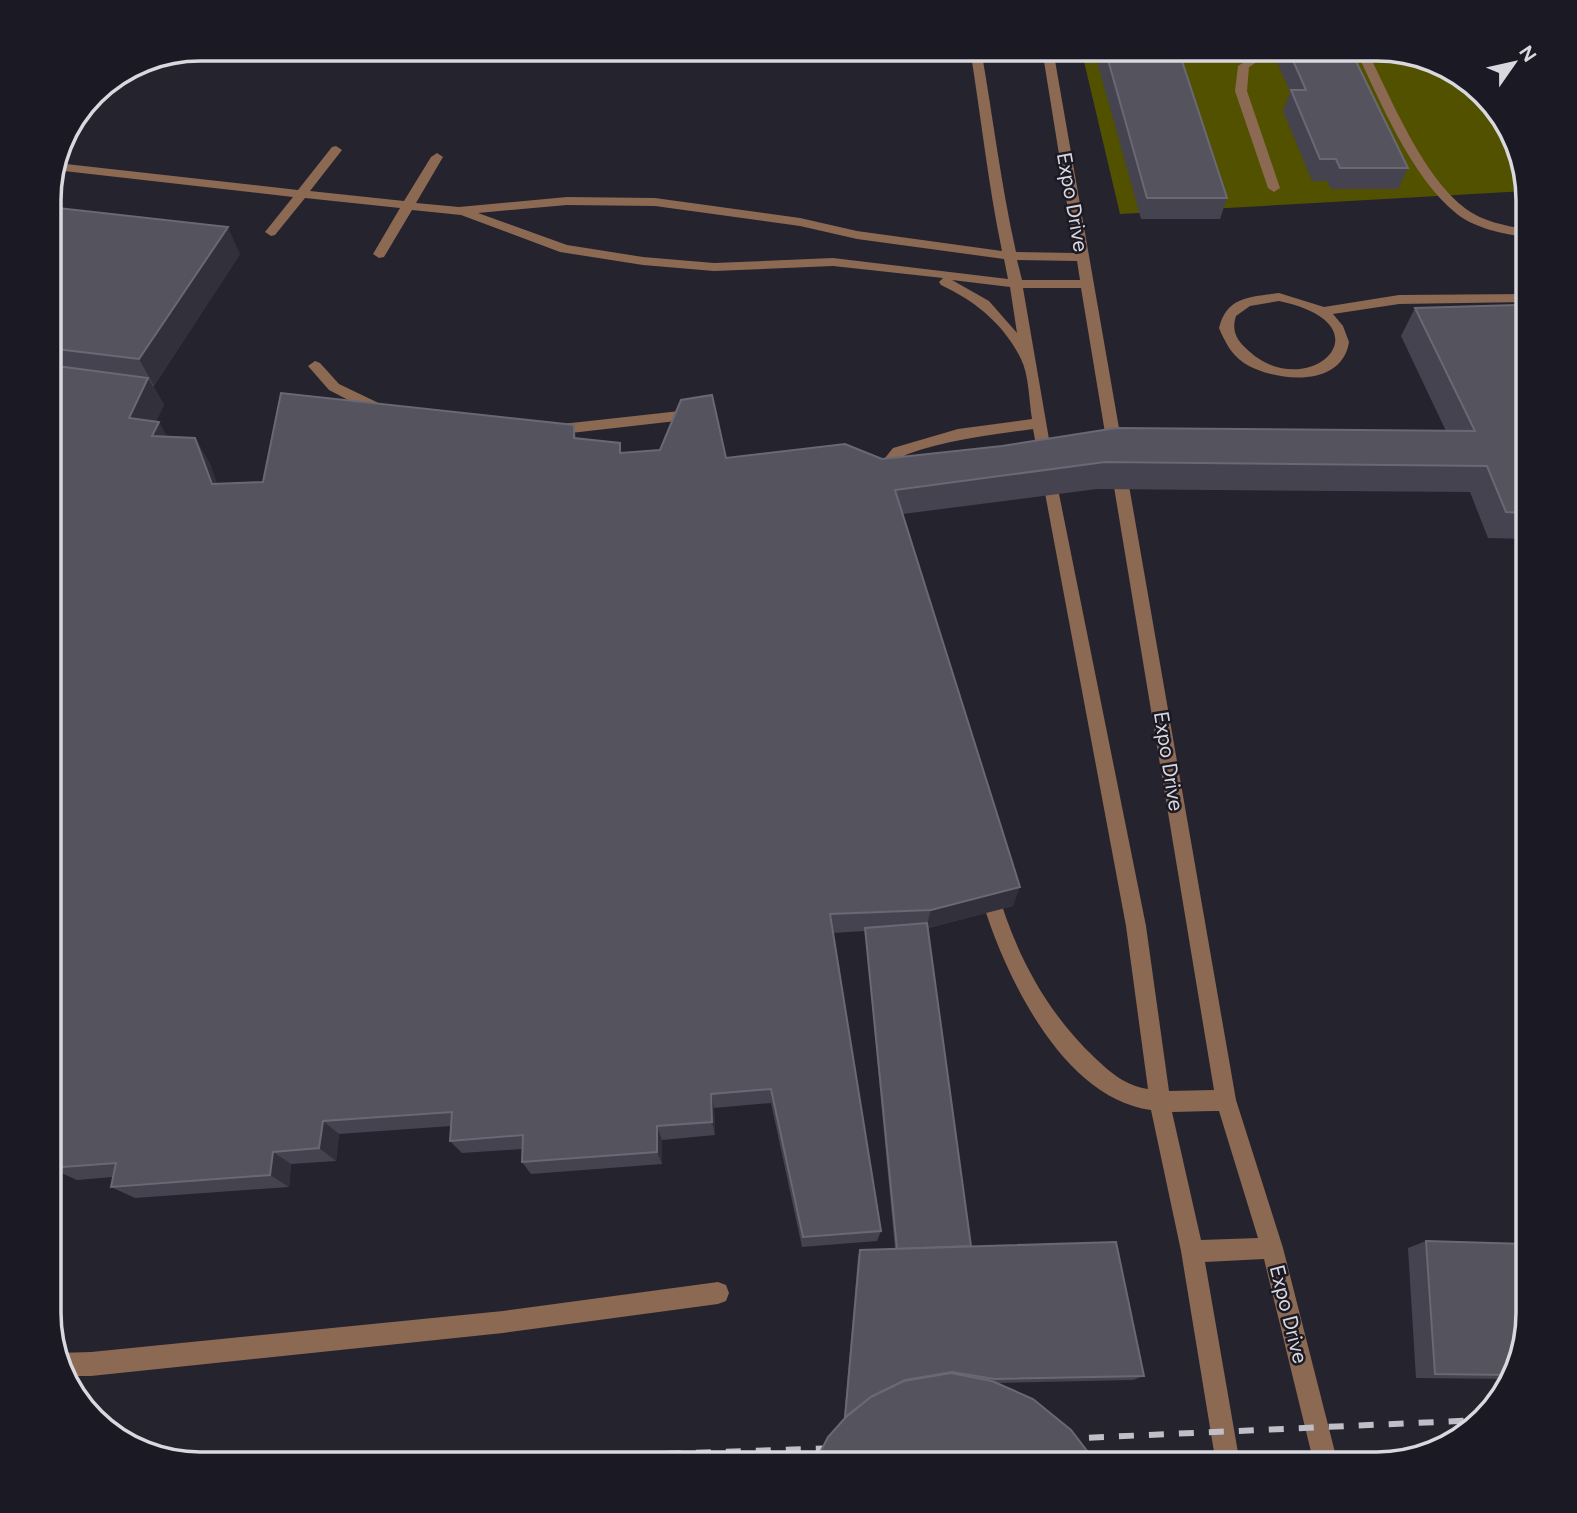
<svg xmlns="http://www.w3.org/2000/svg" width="1577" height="1513" font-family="Figtree,sans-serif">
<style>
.green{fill:#515100}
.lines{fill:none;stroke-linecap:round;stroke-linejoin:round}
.minor{fill:#8c6952;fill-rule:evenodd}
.rail{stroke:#c0bfc7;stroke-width:6;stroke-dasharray:15 15;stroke-linecap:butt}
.wall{fill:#45434f}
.shaded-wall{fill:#32303b}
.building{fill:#55535e;stroke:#6a6872;stroke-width:2}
.labels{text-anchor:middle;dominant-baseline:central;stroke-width:5;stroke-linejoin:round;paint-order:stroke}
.street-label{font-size:21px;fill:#d9d8df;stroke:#1b1924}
.rim{fill:none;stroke:#d9d8df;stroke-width:3.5}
</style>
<rect width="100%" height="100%" fill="#25232e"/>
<path class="green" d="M 1084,49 L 1386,49 L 1443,64 L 1490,100 L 1517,143 L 1526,191 L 1120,214 L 1082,53 Z"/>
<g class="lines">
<g class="minor">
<path d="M 970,49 L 981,49 C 993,117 1001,185 1016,252 L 1075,253 L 1042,49 L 1053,49 L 1236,1100 L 1283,1248 L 1338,1464 L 1314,1464 L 1264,1259 L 1205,1262 L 1240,1464 L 1216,1464 L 1181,1251 L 1151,1110 C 1060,1098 1001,968 979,890 L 981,884 L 988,882 L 995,884 L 997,890 C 1016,954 1045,1010 1094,1057 C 1111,1073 1124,1085 1148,1089 L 1126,926 L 1033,429 C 990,435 948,440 908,454 C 895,459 892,475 879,479 L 872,474 L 893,448 L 958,429 L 1032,419 C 1029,401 1029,375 1021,359 C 1004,324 975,301 941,285 L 939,282 L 943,278 L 833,266 L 714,271 L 643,265 L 560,252 L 461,215 L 412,210 L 384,257 L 379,258 L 373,254 L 400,208 L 305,198 L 275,235 L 271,236 L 265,232 L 293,197 L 55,170 L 57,163 L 298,190 L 332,147 L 336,146 L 342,150 L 310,191 L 404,201 L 431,157 L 437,153 L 443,157 L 416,203 L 459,207 L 567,197 L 655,198 L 800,218 L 857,231 L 1002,251 C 988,184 981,116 970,49 ZM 567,205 L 655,206 L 800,226 L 857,239 L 1004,259 L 1008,279 L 833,258 L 714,263 L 643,257 L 567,245 L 478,213 ZM 1017,260 L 1077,261 L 1080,280 L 1022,280 ZM 952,280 L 1010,287 L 1017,333 L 989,301 ZM 1023,288 L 1081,288 L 1214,1090 L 1169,1091 L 1146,926 L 1055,474 ZM 1213,1111 L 1219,1111 L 1258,1238 L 1201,1240 L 1172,1112 Z"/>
<path d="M 1264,49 L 1277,49 L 1249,67 L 1247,91 L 1280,188 L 1274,192 L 1268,188 L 1235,91 L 1238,66 Z"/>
<path d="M 1355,49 L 1366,49 C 1392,99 1421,175 1466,209 C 1482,221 1508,227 1528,229 L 1528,237 C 1506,235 1474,228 1457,214 C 1410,176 1381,102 1355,49 Z"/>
<path d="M 1279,293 L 1324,307 L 1399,295 L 1528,294 L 1528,302 L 1399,304 L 1333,314 L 1343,326 L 1349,342 C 1342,389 1274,382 1244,363 C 1231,354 1225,342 1219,328 C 1227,296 1250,297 1279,293 ZM 1279,301 C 1393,325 1308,404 1250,352 C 1237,341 1231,332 1236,316 L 1250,306 Z"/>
<path d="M 315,361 L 320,363 L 339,384 L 389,408 L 391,412 L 389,416 L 379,416 L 329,390 L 308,366 Z"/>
<path d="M 689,410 L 696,415 L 694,419 L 553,435 L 546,430 L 553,425 Z"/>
<path d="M 718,1282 L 726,1285 L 729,1293 L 726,1301 L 718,1304 L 503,1333 L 91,1376 L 64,1376 L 57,1353 L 91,1352 L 503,1311 Z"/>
</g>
<g class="rail">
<path d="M 1059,1439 L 1481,1420"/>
<path d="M 216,1464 L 446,1461 L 842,1448"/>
</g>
</g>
<g class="wall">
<path d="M 1102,49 L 1163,49 L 1167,61 L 1227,198 L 1220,219 L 1141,219 L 1098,65 Z"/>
<path d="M 1281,49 L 1350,49 L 1408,168 L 1398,189 L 1331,189 L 1327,181 L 1312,181 L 1283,111 L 1290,92 L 1277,62 Z"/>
<path d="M 49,207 L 240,254 L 154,386 L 153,386 L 164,405 L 156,421 L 167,436 L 195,438 L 210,464 L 217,484 L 263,482 L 574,425 L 576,439 L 621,453 L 726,458 L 882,459 L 1446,431 L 1401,336 L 1415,308 L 1528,305 L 1528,539 L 1488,538 L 1470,492 L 1097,489 L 903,514 L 1013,906 L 928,928 L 971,1246 L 1144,1376 L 1133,1380 L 997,1383 L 844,1419 L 858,1257 L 860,1250 L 895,1249 L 865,931 L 833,933 L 881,1231 L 877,1241 L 802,1247 L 771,1103 L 714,1108 L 715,1135 L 662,1140 L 662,1164 L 531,1174 L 522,1162 L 522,1149 L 462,1153 L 450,1141 L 451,1126 L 339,1134 L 336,1161 L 291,1164 L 289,1187 L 135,1198 L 111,1187 L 113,1177 L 77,1180 L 50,1168 L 54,1156 L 49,1156 Z"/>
<path d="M 1426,1241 L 1516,1371 L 1510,1379 L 1416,1378 L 1408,1248 Z"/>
</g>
<g class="shaded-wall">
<path d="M 228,227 L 240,254 L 154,386 L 139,359 Z"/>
<path d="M 148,378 L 164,405 L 145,445 L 129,418 Z"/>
<path d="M 159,422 L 174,448 L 152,436 Z"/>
<path d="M 195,438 L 210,464 L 227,510 L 212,484 Z"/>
<path d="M 1020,887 L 1013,906 L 926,928 L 931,910 Z"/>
<path d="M 711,1094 L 714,1108 L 715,1135 L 712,1122 Z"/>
<path d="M 323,1121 L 339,1134 L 336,1161 L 319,1148 Z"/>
<path d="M 657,1126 L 662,1140 L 662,1164 L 657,1152 Z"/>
<path d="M 273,1152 L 291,1164 L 289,1187 L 270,1175 Z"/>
</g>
<g class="building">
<path d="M 1105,49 L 1163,49 L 1167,61 L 1182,61 L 1227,198 L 1147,198 Z"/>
<path d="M 1288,49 L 1350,49 L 1408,168 L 1340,168 L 1336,159 L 1320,159 L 1291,90 L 1306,90 Z"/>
<path d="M 49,207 L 228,227 L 139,359 L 49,348 Z"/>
<path d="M 1517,305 L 1528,305 L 1528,513 L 1506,512 L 1487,466 L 1105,462 L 895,490 L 1020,887 L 931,910 L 830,914 L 881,1231 L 803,1237 L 771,1089 L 711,1094 L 712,1122 L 657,1126 L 657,1152 L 522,1162 L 523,1135 L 450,1141 L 452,1112 L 323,1121 L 319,1148 L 273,1152 L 270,1175 L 111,1187 L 116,1163 L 50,1168 L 57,1141 L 49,1141 L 49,365 L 148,378 L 129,418 L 159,422 L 152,436 L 195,438 L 212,484 L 263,482 L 281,393 L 574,425 L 574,438 L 620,443 L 620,453 L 660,450 L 681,400 L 712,395 L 726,458 L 845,444 L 882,459 L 1002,446 L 1116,428 L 1475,431 L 1415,308 Z"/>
<path d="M 927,923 L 971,1246 L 897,1249 L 865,928 Z"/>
<path d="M 1426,1241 L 1528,1244 L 1528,1313 L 1516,1371 L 1513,1375 L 1435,1374 Z"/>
<path d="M 1116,1242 L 1144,1376 L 994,1379 L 952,1372 L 905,1380 L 872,1396 L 845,1417 L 860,1250 Z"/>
<path d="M 951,1373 L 992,1381 L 1033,1399 L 1071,1430 L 1097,1464 L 814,1464 L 828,1437 L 845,1418 L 871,1397 L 904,1381 Z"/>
</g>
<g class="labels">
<g class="street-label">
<text transform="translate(1073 202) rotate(80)">Expo Drive</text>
<text transform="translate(1169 761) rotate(81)">Expo Drive</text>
<text transform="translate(1289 1314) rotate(76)">Expo Drive</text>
</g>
</g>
<path d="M0 0H1577V1513H0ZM200 61H1377A139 139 0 0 1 1516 200V1313A139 139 0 0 1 1377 1452H200A139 139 0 0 1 61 1313V200A139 139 0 0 1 200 61Z" fill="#1b1924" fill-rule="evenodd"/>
<path class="rim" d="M200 61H1377A139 139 0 0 1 1516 200V1313A139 139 0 0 1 1377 1452H200A139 139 0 0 1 61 1313V200A139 139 0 0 1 200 61Z"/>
<g transform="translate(1514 63) rotate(56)" stroke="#1b1924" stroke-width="5" paint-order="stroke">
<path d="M0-5L12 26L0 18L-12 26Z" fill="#d9d8df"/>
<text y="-10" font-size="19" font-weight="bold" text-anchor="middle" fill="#d9d8df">N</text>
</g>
</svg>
